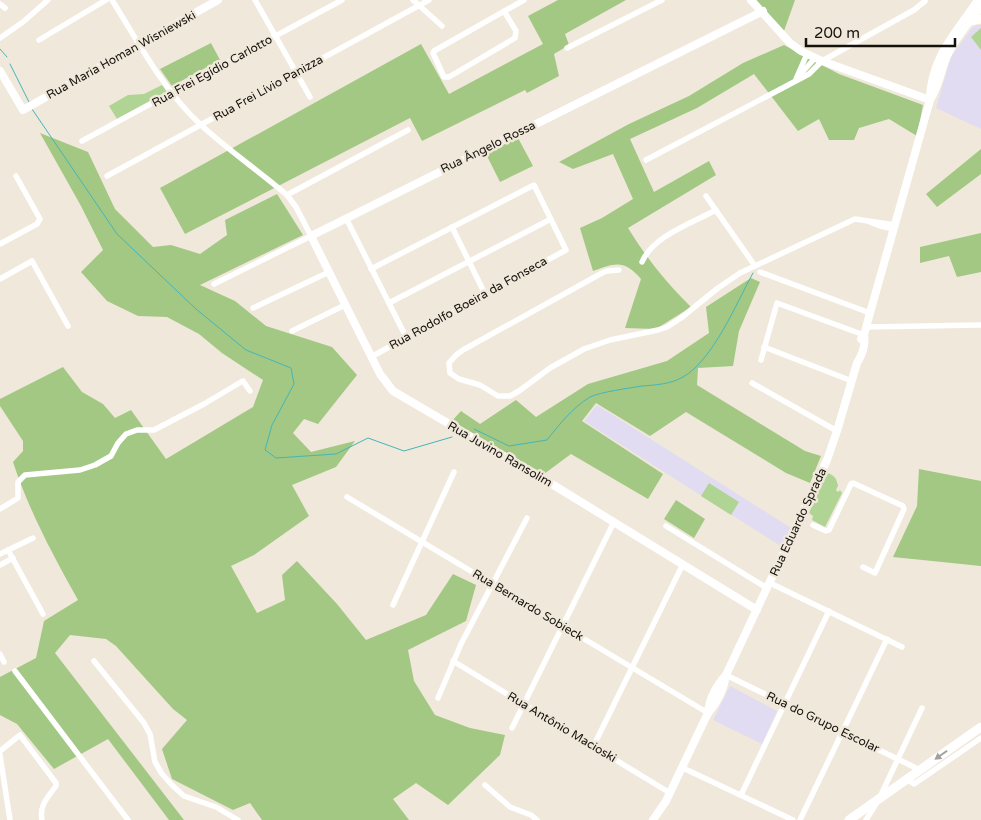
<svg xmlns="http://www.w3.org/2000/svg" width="981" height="820" font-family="'Varela Round',sans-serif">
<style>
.education{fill:#e1dcf1}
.green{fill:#b0d494}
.forest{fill:#a2c884}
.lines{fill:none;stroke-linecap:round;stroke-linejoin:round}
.stream{stroke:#45b5b7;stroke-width:1}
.street{stroke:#fff;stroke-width:5.5}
.secondary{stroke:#fff;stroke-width:8}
.primary{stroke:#fff;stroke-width:9}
.oneway{fill:#a1a09e}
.labels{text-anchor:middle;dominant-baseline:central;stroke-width:5;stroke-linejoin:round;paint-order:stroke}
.street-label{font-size:12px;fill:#15120d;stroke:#f0e8da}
</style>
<rect width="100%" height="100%" fill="#f0e8da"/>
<g class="education">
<path d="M 977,25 L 981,25 L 981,129 L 936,108 L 951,57 L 972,28 Z"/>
<path d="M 597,405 L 791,528 L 782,547 L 584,421 Z"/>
<path d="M 730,686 L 777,711 L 762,744 L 713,720 Z"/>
</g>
<g class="green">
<path d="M 981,28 L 981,50 L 971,37 Z"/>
<path d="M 162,85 L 167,92 L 117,119 L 109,106 L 128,95 L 144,94 Z"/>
<path d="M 826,473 C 834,474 837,479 838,486 L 836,490 L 838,492 L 840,490 L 842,493 L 825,527 L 812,520 L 813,516 L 809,513 Z"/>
<path d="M 709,483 L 739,502 L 731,515 L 701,496 Z"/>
</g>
<g class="forest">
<path d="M 558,0 L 626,0 L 565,34 L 569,45 L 554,54 L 559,76 L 527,93 L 525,90 L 422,141 L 410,118 L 185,234 L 160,188 L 421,44 L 449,94 L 543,44 L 528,16 Z"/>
<path d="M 755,0 L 795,0 L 784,31 Z"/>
<path d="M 211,43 L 220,60 L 172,86 L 160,69 Z"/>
<path d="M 784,45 L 839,74 L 923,105 L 917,136 L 889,119 L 859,128 L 854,140 L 829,140 L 819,119 L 798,131 L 754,74 L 697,108 L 630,139 L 654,192 L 709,161 L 716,175 L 628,228 C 648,260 665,281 691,307 L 656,329 L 625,328 L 641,279 C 624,259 615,263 593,271 L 580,228 L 602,218 L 633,199 L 613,154 L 573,169 L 559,162 L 629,124 L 689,96 L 743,63 Z"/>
<path d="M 40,133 L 88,152 L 115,209 L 153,247 L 171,245 L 200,254 L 227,235 L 225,220 L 277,194 L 303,235 L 200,285 L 235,301 L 266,326 L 332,347 L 357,375 L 318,424 L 304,419 L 293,433 L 311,452 L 355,441 L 336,467 L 292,485 L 309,516 L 254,555 L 231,566 L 257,613 L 285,600 L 282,575 L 297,561 L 337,604 L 366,640 L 426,615 L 453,574 L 476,585 L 466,621 L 408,650 L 414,681 L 435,715 L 470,728 L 505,735 L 500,755 L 448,805 L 416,783 L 393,799 L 409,820 L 262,820 L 250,803 L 233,810 L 172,779 L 162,749 L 187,720 L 173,709 L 116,646 L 106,639 L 70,635 L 55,653 L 184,820 L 169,820 L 108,739 L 54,769 L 17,724 L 0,715 L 0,677 L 36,658 L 44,621 L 78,600 C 53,555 29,511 13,462 L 23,451 L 23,441 L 0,406 L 0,399 L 63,367 L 82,392 L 103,404 L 115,418 L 131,410 L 166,459 L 253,407 L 263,380 L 222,353 L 199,334 L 167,317 L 138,316 L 107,301 L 81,272 L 103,250 L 81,206 Z"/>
<path d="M 517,136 L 533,166 L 500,182 L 485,152 Z"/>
<path d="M 981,149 L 981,174 L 937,207 L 926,194 Z"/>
<path d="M 981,233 L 981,272 L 957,277 L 949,256 L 920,263 L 920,247 Z"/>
<path d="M 751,278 L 760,282 L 739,331 L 733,366 L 698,368 L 697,385 L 805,451 L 821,456 L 810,483 L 786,473 L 686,412 L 650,436 L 596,403 L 582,421 L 663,474 L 648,499 L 571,454 L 544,474 L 451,422 L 461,411 L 480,424 L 516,400 L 536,417 L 588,384 L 667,361 L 709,333 L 706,307 Z"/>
<path d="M 919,469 L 981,481 L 981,566 L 893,557 L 917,506 Z"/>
<path d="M 676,500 L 705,519 L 694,538 L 664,519 Z"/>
</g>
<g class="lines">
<g class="stream">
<path d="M 0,49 L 7,57"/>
<path d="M 10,64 L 29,102"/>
<path d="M 32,109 L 117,234 L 196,309 L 246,350 L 291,368 L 294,384 L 272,425 L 265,450 L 276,458 L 336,454 L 368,438 L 404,451 L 452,437"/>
<path d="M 474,429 L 509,446 L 547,440 C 559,425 572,408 590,397 C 600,392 630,388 642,386 C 656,385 671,384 683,377 C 713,360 736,304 753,273"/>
</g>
<g class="street">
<path d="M 112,0 C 139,43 163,90 201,125 C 228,150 259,171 287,195 L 296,207 L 311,236 L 214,284"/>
<path d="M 255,0 L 310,97"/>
<path d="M 413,0 L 442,26"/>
<path d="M 0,4 L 5,8"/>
<path d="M 504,11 L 516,31 L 515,38 L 449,77 L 444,77 L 433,53 L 434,51 L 524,0"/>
<path d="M 0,38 L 23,22 L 48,0"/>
<path d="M 39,40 L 106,0"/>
<path d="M 567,48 L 662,0"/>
<path d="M 798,77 L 815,58"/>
<path d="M 796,79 L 807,54"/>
<path d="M 82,141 L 342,0"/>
<path d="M 646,160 L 809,74 L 822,61 L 914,10 L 925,1"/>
<path d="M 107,176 L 429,0"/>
<path d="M 287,195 L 408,130"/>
<path d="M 706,196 L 755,266"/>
<path d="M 346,218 L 406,337"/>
<path d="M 870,222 L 880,226 L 894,229"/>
<path d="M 452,227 L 485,294"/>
<path d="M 0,244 L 37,224 L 40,219 L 16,176"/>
<path d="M 642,262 C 653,236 692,223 716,210"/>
<path d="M 619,270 L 607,271 L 602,273 L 463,350 L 456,355 L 449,363 L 450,373 L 459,379 L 480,385 L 498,396 L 510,396 L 519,391 L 550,368 L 584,349 L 610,340 L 658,330 L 667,327 L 681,318 L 718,288 L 740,273 L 855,219 L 895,225"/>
<path d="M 760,272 L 870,313"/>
<path d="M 0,279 L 32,261 L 68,326"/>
<path d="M 389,303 L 551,219"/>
<path d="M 253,308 L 329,272"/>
<path d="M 866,327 L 981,325"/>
<path d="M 292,331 L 345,305"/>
<path d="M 764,347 L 852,381"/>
<path d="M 371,357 L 566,250 L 534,185 L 371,269"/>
<path d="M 761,360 L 777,303 L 864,335"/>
<path d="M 752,383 L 837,431"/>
<path d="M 347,497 L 708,713"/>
<path d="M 0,509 L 18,498 L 18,482 L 25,475 L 80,470 L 95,465 L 111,456 L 118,443 L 126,434 L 137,430 L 154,430 L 204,404 L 241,382 L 243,381 L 250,391"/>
<path d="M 813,525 L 826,531 L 829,530 L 851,484 L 853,483 L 903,506 L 904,509 L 875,573 L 863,567"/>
<path d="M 666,526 L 767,588"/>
<path d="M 8,550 L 43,614"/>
<path d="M 0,554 L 33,538"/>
<path d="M 0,565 L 13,558"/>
<path d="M 770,583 L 902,647"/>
<path d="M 393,605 L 454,472"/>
<path d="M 0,654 L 4,662"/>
<path d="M 94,661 L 144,723 L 150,734 L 155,762 L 162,774 L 172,785 L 184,796 L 216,807 L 238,820"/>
<path d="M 453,661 L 670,793"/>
<path d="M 15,671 L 128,820"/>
<path d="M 726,675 L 920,770"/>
<path d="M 438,698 L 461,644 L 527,518"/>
<path d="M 512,728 L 614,522"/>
<path d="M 593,747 L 683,564"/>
<path d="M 0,751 L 20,735 L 56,783 L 56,786 C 48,797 39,805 42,820"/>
<path d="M 0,755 L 10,820"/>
<path d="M 683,768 L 793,820"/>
<path d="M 906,779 L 914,784 L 981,738"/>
<path d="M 485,785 L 510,807 L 531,815 L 537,820"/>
<path d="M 741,795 L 829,611"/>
<path d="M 800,820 L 887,639"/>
<path d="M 866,820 L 879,799 L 922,708"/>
</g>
<g class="secondary">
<path d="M 751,0 L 790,43 L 801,51 L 822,61 L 930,100"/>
<path d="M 0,71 L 23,110 L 218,0"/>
<path d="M 930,100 C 939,86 941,70 947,56 C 955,38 969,22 981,7"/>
<path d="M 861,339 L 864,335 L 870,313 L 930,100 C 930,58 957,32 978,0"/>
<path d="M 757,610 L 555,486 L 393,391 L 380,374 L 311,236 L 763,11"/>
<path d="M 708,713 C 709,699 717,685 726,675"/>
<path d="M 653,820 L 666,801 L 708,713 C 717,703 724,689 726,675 L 827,460 L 837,431 L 857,363 C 862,355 866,345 864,335"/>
</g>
<g class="primary">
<path d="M 970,21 L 981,19"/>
<path d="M 849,820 L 981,727"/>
</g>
</g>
<defs><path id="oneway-solid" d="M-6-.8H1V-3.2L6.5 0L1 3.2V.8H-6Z" transform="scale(1.25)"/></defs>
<use class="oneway" href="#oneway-solid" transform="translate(941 755) rotate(145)"/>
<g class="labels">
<g class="street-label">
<text transform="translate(121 55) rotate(-29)">Rua Maria Homan Wisniewski</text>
<text transform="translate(212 71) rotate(-29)">Rua Frei Egídio Carlotto</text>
<text transform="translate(268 88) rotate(-29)">Rua Frei Lívio Panizza</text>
<text transform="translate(488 147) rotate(-26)">Rua Ângelo Rossa</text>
<text transform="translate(468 303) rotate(-29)">Rua Rodolfo Boeira da Fonseca</text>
<text transform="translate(500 454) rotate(30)">Rua Juvino Ransolim</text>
<text transform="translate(798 522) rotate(-65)">Rua Eduardo Sprada</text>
<text transform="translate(528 605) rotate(31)">Rua Bernardo Sobieck</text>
<text transform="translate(823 722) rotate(26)">Rua do Grupo Escolar</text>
<text transform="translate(562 727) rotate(31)">Rua Antônio Macioski</text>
</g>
</g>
<path d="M806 38v8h149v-8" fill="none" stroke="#15120d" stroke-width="2.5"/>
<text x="814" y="38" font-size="15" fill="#15120d" stroke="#f0e8da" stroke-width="4" paint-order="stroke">200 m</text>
</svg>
